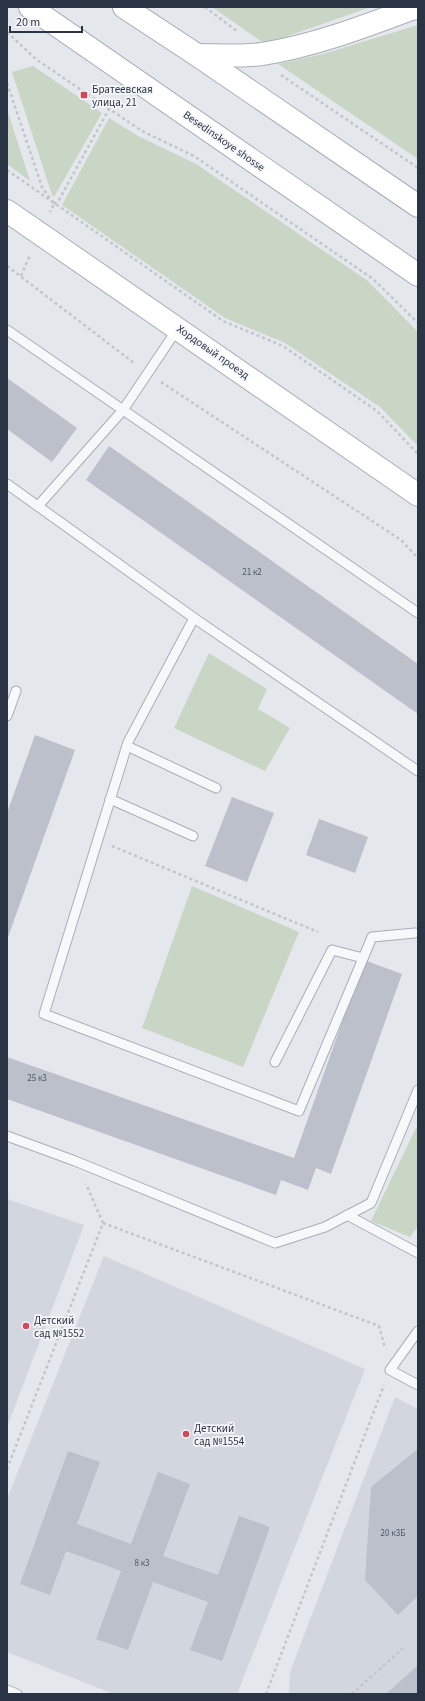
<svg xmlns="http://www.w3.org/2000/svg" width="425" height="1701" font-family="'Source Sans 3',sans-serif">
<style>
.built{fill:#d2d6de}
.green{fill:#c9d6c5}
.building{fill:#bbc0ca}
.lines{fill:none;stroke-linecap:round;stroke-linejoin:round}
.lane-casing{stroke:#a9aeb7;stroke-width:11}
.secondary-casing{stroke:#a9aeb7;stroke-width:24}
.primary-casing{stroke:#a3abb8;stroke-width:24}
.path{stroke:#c2c5cb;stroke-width:2.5;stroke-dasharray:3 3;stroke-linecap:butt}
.lane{stroke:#f7f8fa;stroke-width:9}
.secondary{stroke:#fff;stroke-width:22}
.primary{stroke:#fff;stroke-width:22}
.poi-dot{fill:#d1495b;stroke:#f4f6f9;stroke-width:1.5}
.labels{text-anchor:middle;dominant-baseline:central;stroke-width:3.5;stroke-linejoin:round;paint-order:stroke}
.number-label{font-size:9px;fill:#4f5766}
.poi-label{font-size:11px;fill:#2b3445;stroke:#f4f6f9;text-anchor:start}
.street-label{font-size:11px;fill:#2b3445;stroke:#f4f6f9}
</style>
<rect width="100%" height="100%" fill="#e4e7ec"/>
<g class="built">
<path d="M 7,1199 L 84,1225 L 7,1427 Z"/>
<path d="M 104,1256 L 365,1369 L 237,1694 L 114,1694 L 7,1652 L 7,1499 Z"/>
<path d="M 395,1397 L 418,1409 L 418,1694 L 289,1694 L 290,1672 Z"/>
</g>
<g class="green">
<path d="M 212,7 L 371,7 L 265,44 Z"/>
<path d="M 418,25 L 418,159 L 278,64 L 323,54 Z"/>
<path d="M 33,66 L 102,113 L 54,197 L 52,195 L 12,72 Z"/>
<path d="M 7,109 L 30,181 L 7,164 Z"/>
<path d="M 109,118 L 138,136 L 196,164 L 368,281 L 418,332 L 418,446 L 380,407 L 285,343 L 225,318 L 62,205 Z"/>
<path d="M 209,653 L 267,689 L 258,709 L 290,728 L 265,771 L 174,728 Z"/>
<path d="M 192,886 L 299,932 L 243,1067 L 142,1028 Z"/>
<path d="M 418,1124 L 418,1226 L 410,1237 L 371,1221 Z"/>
</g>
<g class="building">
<path d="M 7,378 L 77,428 L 52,462 L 7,429 Z"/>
<path d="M 109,446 L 418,664 L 418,714 L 86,480 Z"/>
<path d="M 35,735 L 75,750 L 7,940 L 7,813 Z"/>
<path d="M 232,797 L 274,813 L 247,882 L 205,866 Z"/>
<path d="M 319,819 L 368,837 L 355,873 L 306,855 Z"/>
<path d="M 364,960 L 402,974 L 331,1174 L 316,1168 L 308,1190 L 281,1180 L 276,1195 L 7,1099 L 7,1057 L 294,1158 Z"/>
<path d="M 418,1449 L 418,1596 L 398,1615 L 365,1580 L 371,1487 Z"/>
<path d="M 68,1451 L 100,1462 L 77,1524 L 131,1544 L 158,1472 L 190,1484 L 163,1556 L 218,1575 L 239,1516 L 270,1527 L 222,1661 L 190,1650 L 208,1602 L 153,1582 L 128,1650 L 96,1639 L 121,1571 L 66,1551 L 50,1595 L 20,1584 Z"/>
<path d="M 418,1665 L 418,1694 L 386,1694 Z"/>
</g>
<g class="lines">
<defs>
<g id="lane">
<path d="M 7,330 L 418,613"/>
<path d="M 7,484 L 194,618 L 418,771"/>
<path d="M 38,506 L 123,410 L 178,328"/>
<path d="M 194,618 L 128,742 L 44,1014 L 299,1111 L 372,937 L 415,933"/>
<path d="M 7,716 L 16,691"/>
<path d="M 127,746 L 216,788"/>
<path d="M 110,799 L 193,836"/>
<path d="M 275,1062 L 332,950 L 363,958"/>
<path d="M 7,1136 L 75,1161 L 275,1243 L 325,1227 L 371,1203 L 418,1090"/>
<path d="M 347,1215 L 418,1253"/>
<path d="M 418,1331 L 390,1370 L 418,1385"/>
<path d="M 7,1690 L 17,1694"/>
</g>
<g id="secondary">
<path d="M 197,55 C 219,55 240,57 262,54 C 313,46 363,27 411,9 L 418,8"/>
<path d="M 7,211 L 418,495"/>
</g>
<g id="primary">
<path d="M 30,7 L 418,275"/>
<path d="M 124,7 L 197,55 L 418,206"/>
</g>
</defs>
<use href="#lane" class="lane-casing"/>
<use href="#secondary" class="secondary-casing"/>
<use href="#primary" class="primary-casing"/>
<g class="path">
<path d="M 205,7 L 238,32"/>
<path d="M 7,32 L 37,60 L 142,131 L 194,156 L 373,279 L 418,323"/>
<path d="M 281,75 L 418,168"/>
<path d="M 7,83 L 42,187 L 54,204 L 50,212"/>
<path d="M 7,170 L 223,321 L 283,346 L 377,411 L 418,454"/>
<path d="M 54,204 L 59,200 L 109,109"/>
<path d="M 7,266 L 134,363"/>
<path d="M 21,276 L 30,255"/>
<path d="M 161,382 L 401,540 L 418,558"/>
<path d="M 112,846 L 318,932"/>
<path d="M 103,1223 L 379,1326 L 385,1348"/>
<path d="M 7,1469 L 103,1223 L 86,1184"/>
<path d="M 266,1694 L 384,1385"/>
<path d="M 352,1694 L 403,1648"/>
</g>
<use href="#lane" class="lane"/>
<use href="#secondary" class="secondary"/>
<use href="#primary" class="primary"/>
</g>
<g class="poi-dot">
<rect x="80" y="91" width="8" height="8" rx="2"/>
<circle cx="26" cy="1326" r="4"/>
<circle cx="186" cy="1434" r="4"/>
</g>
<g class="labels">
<g class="number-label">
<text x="252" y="572">21 к2</text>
<text x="37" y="1078">25 к3</text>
<text x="393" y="1533">20 к3Б</text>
<text x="142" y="1563">8 к3</text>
</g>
<g class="poi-label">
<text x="92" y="89">Братеевская<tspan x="92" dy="13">улица, 21</tspan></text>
<text x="34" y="1320">Детский<tspan x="34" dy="13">сад №1552</tspan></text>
<text x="194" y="1428">Детский<tspan x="194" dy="13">сад №1554</tspan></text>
</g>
<g class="street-label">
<text transform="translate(224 141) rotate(35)">Besedinskoye shosse</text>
<text transform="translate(213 352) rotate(35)">Хордовый проезд</text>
</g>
</g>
<rect width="425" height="1701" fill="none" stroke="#2b3445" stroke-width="16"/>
<path d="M10 26v6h72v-6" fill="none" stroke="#2b3445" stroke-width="2"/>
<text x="16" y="26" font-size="12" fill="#2b3445" stroke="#f4f6f9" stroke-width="3" paint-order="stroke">20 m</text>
</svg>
